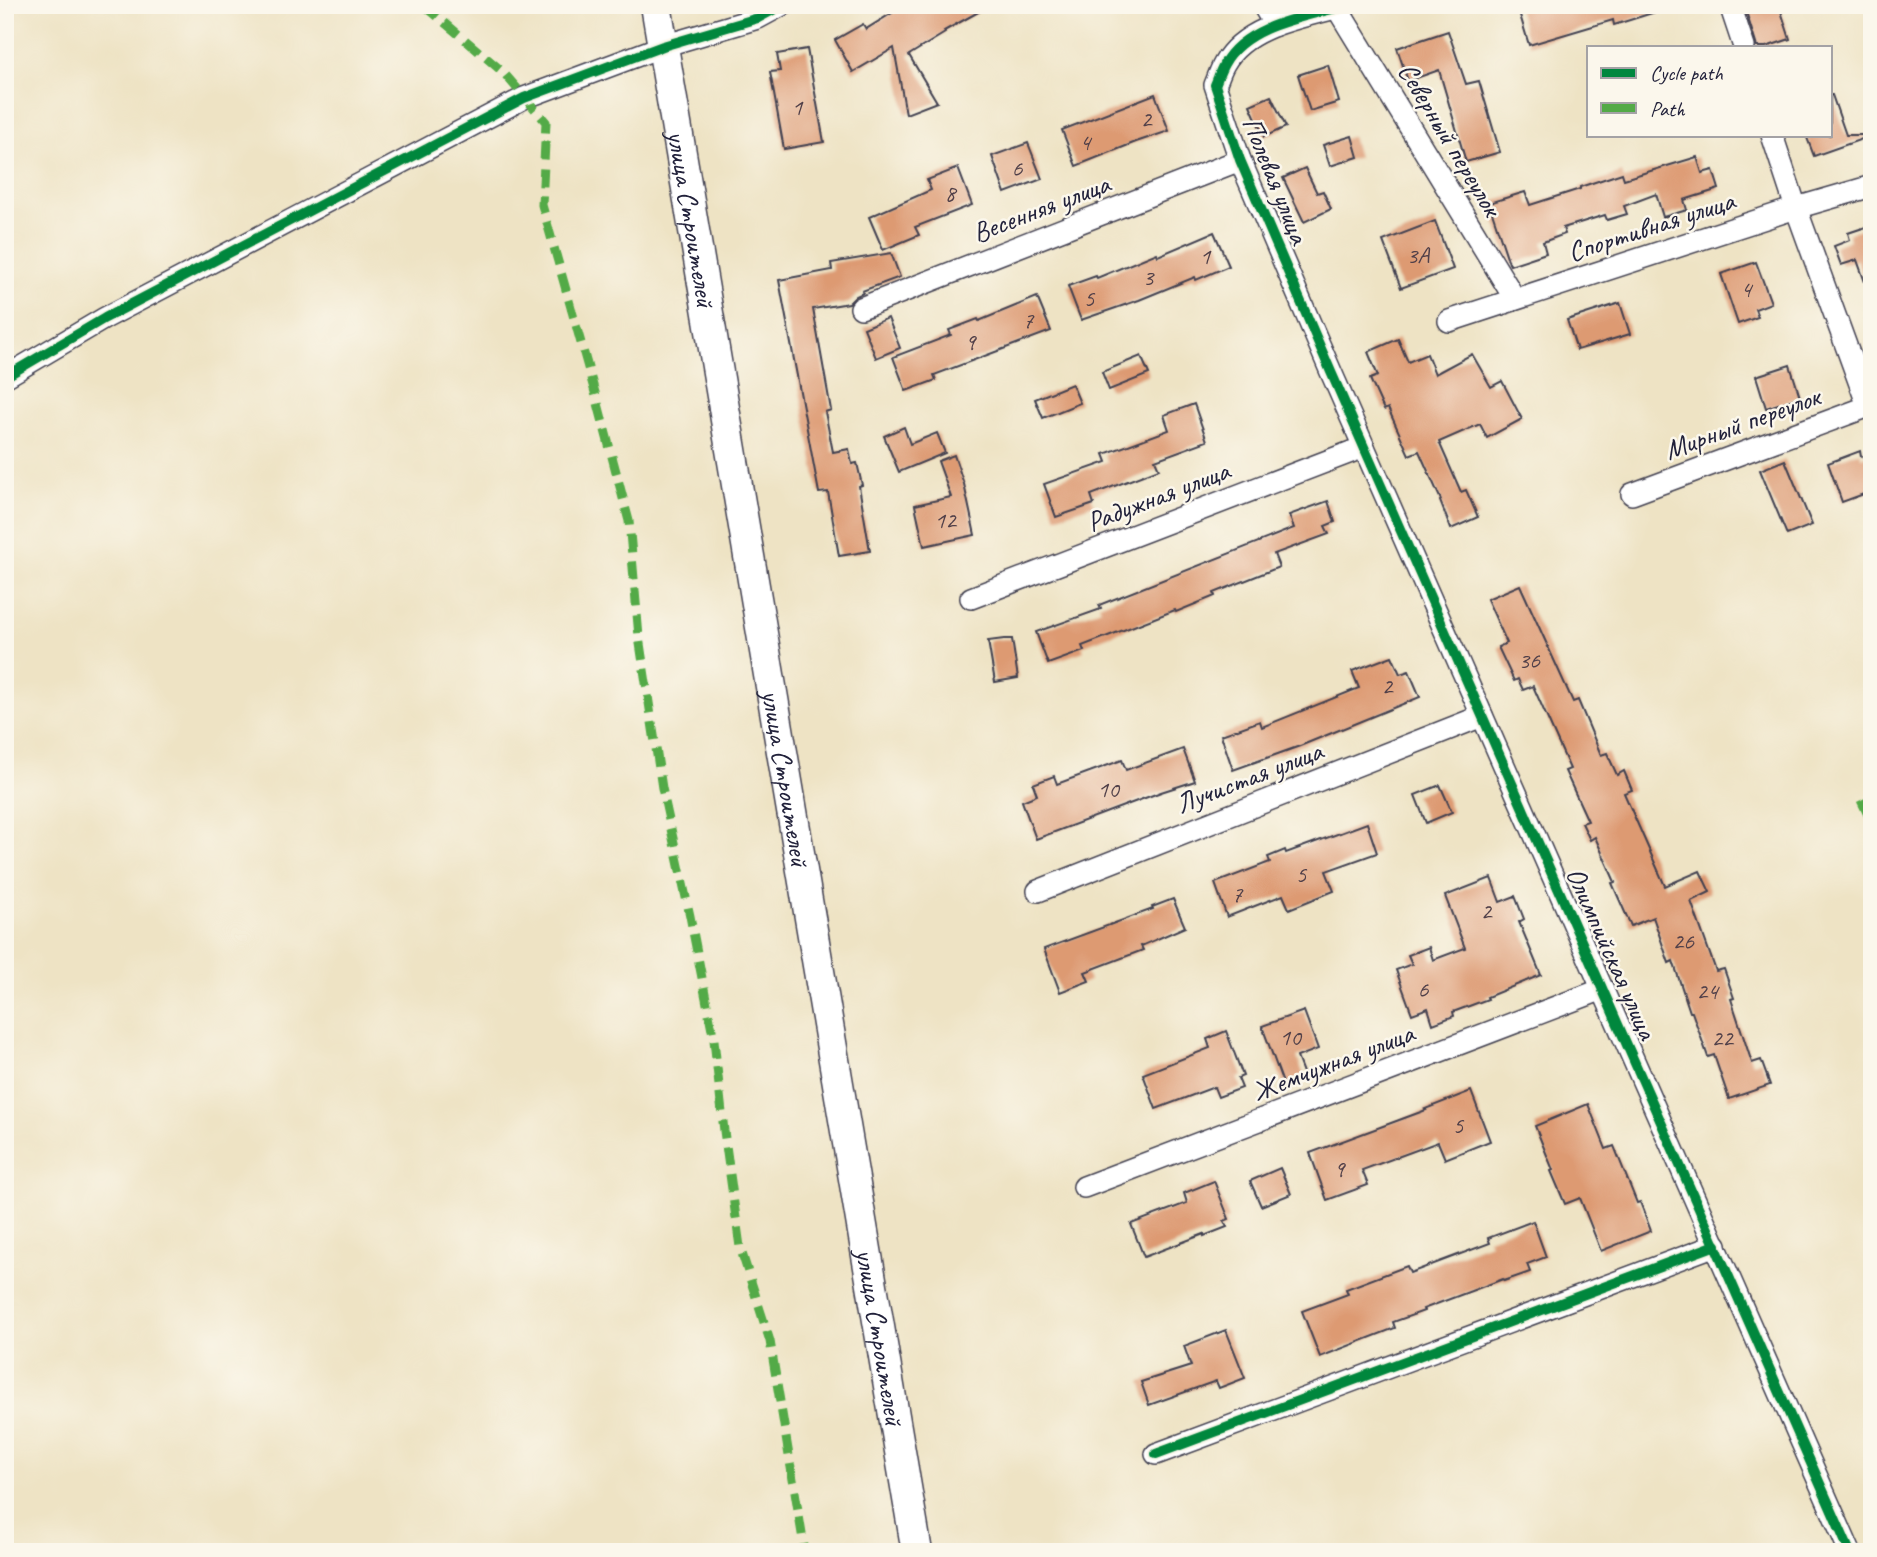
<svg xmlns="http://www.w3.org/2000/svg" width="1877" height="1557" font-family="Caveat,sans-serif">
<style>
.building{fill:#dd9a72}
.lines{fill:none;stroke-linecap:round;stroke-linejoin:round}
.street-casing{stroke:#413f50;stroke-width:24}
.secondary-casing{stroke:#413f50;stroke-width:33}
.street{stroke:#fff;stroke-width:21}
.secondary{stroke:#fff;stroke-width:30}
.quiet{stroke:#53aa46;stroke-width:9;stroke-dasharray:18 9;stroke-linecap:butt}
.cycleway-casing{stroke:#fbf7ec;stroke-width:15}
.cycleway{stroke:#00873e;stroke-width:10}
.labels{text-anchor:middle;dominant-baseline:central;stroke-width:5;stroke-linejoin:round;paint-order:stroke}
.number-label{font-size:24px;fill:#514049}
.street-label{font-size:28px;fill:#22223b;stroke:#fbf7ec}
</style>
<rect width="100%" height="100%" fill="#fbf7ec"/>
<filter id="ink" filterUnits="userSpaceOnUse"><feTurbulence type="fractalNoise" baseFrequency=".0143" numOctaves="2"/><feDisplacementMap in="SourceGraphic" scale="14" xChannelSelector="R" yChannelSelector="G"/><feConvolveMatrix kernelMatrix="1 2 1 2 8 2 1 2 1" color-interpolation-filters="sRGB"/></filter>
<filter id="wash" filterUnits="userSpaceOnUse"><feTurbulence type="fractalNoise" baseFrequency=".00686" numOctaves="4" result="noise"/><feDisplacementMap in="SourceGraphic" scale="28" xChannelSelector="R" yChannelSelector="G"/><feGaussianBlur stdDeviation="1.57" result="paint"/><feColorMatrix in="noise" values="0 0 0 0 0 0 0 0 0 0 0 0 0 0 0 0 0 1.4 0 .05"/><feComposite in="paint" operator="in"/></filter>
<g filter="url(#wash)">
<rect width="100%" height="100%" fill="#eee3c4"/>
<g id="blocks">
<g class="building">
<path d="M 905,5 L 991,5 L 944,31 L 945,33 L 909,55 L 937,102 L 906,114 L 894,48 L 853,72 L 835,40 L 863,24 L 866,29 Z"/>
<path d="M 1517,5 L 1665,5 L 1665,9 L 1614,25 L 1613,20 L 1529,45 Z"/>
<path d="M 1744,5 L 1779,5 L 1790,39 L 1766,47 L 1757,47 Z"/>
<path d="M 1448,31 L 1466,84 L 1479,81 L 1500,152 L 1466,162 L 1439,70 L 1408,81 L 1397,48 Z"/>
<path d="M 807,49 L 824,142 L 784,149 L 770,72 L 780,71 L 777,54 Z"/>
<path d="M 1328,65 L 1339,102 L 1310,111 L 1298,75 Z"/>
<path d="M 1155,94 L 1169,131 L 1136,142 L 1076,166 L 1062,130 Z"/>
<path d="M 1830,95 L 1832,95 L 1846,135 L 1867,135 L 1868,137 L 1814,156 L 1806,135 L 1830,135 Z"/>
<path d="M 1271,96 L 1286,127 L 1264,137 L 1250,105 Z"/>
<path d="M 1352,136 L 1358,157 L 1330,166 L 1323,145 Z"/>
<path d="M 1028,143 L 1042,179 L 1005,193 L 992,156 Z"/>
<path d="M 1697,157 L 1702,173 L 1713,170 L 1719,189 L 1684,200 L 1687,210 L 1663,217 L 1656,194 L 1624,206 L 1627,214 L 1607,220 L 1605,215 L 1563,228 L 1565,234 L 1543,242 L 1546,253 L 1510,265 L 1509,263 L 1489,203 L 1525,192 L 1530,205 L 1580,189 L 1580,187 L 1622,173 L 1624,179 Z"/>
<path d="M 958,168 L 972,205 L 915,227 L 919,235 L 883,250 L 869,217 L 931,190 L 927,180 Z"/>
<path d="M 1305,168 L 1317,193 L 1323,191 L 1331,209 L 1304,222 L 1283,178 Z"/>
<path d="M 1435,221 L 1453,269 L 1401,288 L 1383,241 Z"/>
<path d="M 1872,225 L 1872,292 L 1869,293 L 1857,260 L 1841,265 L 1834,246 L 1850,240 L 1848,233 Z"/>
<path d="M 1214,232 L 1229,266 L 1196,280 L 1195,277 L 1139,300 L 1081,320 L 1068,286 L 1096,276 L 1097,278 L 1157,253 L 1158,256 Z"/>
<path d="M 891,253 L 900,277 L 862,291 L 863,293 L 856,296 L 849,303 L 813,309 L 831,410 L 825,412 L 833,452 L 849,449 L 852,464 L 857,463 L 862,485 L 859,486 L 870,551 L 839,556 L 828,492 L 819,493 L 779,280 L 832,270 L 831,263 Z"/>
<path d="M 1756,262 L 1771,303 L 1755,309 L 1758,317 L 1738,324 L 1721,274 Z"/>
<path d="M 1037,297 L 1051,331 L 934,375 L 936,380 L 906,391 L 893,357 L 951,335 L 949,330 L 978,319 L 979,321 Z"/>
<path d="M 1620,303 L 1630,334 L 1577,350 L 1567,320 Z"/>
<path d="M 888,318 L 900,348 L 876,358 L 864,328 Z"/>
<path d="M 1398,339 L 1408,362 L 1427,354 L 1435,374 L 1472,354 L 1491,387 L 1502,381 L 1522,419 L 1487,438 L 1480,424 L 1439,442 L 1461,492 L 1466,490 L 1478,517 L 1451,529 L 1440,501 L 1441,500 L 1419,451 L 1409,455 L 1388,408 L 1384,410 L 1370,379 L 1378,376 L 1368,352 Z"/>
<path d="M 1141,356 L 1149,374 L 1109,390 L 1102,372 Z"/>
<path d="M 1790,365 L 1800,397 L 1766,408 L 1756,376 Z"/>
<path d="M 1072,384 L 1080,403 L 1043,418 L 1035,399 Z"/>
<path d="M 1194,404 L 1207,441 L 1155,460 L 1159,469 L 1091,495 L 1094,504 L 1056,517 L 1044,484 L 1107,462 L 1104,454 L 1169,430 L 1164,415 Z"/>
<path d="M 904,427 L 910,444 L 937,433 L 945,453 L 899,472 L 884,436 Z"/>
<path d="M 1860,451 L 1861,457 L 1872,453 L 1872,491 L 1842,502 L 1828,463 Z"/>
<path d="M 954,455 L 964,484 L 975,535 L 924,546 L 915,505 L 951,497 L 938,461 Z"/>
<path d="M 1785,460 L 1812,525 L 1787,535 L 1760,470 Z"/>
<path d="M 1328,501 L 1335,522 L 1325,526 L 1329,534 L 1274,554 L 1279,567 L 1214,593 L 1215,596 L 1176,612 L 1175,610 L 1082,646 L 1084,651 L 1048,664 L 1036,632 L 1101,609 L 1099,605 L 1294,528 L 1289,515 Z"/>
<path d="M 1520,585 L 1573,702 L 1578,700 L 1601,755 L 1607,753 L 1617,775 L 1624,771 L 1632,790 L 1624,793 L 1665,886 L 1700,871 L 1710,892 L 1691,901 L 1716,971 L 1724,969 L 1734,998 L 1731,999 L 1752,1063 L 1761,1060 L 1770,1085 L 1729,1099 L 1714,1055 L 1708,1057 L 1692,1012 L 1690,1012 L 1673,961 L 1669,963 L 1653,917 L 1631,926 L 1612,883 L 1615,882 L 1595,837 L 1590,840 L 1582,823 L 1588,821 L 1565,771 L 1570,769 L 1533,686 L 1523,690 L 1518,679 L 1514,681 L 1498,647 L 1507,643 L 1487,599 Z"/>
<path d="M 1004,639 L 1012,639 L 1018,678 L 995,682 L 988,641 Z"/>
<path d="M 1392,656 L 1400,674 L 1409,671 L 1420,697 L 1300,746 L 1233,770 L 1221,735 L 1260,721 L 1262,727 L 1359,688 L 1352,671 Z"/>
<path d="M 1183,749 L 1195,781 L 1161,792 L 1036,839 L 1022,801 L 1037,795 L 1033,784 L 1054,776 L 1057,784 L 1122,760 L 1126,770 Z"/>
<path d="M 1440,785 L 1452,812 L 1426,823 L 1415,795 Z"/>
<path d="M 1367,823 L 1377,853 L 1326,871 L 1334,891 L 1289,909 L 1283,895 L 1227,917 L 1215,883 L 1270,862 L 1268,857 L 1285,850 L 1286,853 Z"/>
<path d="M 1491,878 L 1500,902 L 1515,896 L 1524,919 L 1519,922 L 1541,975 L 1487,997 L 1488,999 L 1453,1012 L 1454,1016 L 1433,1024 L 1428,1008 L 1412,1014 L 1396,970 L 1412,964 L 1408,955 L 1429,947 L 1433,960 L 1465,948 L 1445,896 Z"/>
<path d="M 1173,899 L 1185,927 L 1141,946 L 1143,950 L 1085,972 L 1089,981 L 1060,992 L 1044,949 L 1153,909 L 1152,907 Z"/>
<path d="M 1304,1011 L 1318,1049 L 1297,1057 L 1305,1078 L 1284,1086 L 1262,1026 Z"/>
<path d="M 1226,1031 L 1243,1076 L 1238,1078 L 1242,1088 L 1218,1097 L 1214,1087 L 1156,1109 L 1143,1074 L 1210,1048 L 1207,1039 Z"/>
<path d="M 1471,1091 L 1490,1141 L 1445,1159 L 1438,1142 L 1362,1170 L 1368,1185 L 1327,1200 L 1310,1153 L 1426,1110 L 1425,1109 Z"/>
<path d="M 1588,1104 L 1606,1149 L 1614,1146 L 1637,1203 L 1640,1202 L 1651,1231 L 1601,1251 L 1580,1198 L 1565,1204 L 1551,1171 L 1553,1170 L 1535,1126 Z"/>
<path d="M 1280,1168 L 1291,1194 L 1261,1206 L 1250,1181 Z"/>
<path d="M 1214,1181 L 1229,1219 L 1224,1221 L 1227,1227 L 1204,1236 L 1204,1234 L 1144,1257 L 1131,1224 L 1187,1203 L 1184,1193 Z"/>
<path d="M 1533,1221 L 1546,1257 L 1527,1264 L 1530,1272 L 1504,1281 L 1503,1279 L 1423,1309 L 1424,1311 L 1393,1322 L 1395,1328 L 1320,1357 L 1302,1311 L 1348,1294 L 1346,1289 L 1407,1266 L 1410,1273 L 1490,1243 L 1488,1238 Z"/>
<path d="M 1226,1330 L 1245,1378 L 1219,1388 L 1216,1381 L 1149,1405 L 1141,1382 L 1191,1366 L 1184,1346 Z"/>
</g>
</g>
</g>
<g filter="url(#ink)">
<use href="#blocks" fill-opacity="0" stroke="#413f50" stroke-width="2"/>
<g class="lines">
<defs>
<g id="street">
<path d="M 1263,5 L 1275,25"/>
<path d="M 1347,5 C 1306,17 1246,24 1224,64 C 1220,71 1218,78 1215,85 L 1240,160 L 1331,372 L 1850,1552"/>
<path d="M 1730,5 L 1744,47"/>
<path d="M 1337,8 L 1515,299"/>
<path d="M 1772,135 L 1796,208 L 1868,406"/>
<path d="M 861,308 L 1240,160"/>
<path d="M 1449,321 L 1796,208 L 1872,186"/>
<path d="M 5,377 L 105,318 L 524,98 L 663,46 L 758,18 L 782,5"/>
<path d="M 1632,494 L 1872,405"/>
<path d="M 971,598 L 1364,447"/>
<path d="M 1038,891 L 1482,716"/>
<path d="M 1084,1187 L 1603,989"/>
<path d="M 1156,1454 L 1716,1245"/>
</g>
<g id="secondary">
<path id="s1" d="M 656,5 L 917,1552"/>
</g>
</defs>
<use href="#street" class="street-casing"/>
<use href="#secondary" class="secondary-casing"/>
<use href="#street" class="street"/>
<use href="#secondary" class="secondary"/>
<g class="quiet">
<path d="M 424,5 L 503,72 L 546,122 L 542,205 L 596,396 L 629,521 L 639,637 L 662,788 L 690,916 L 714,1040 L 724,1131 L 740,1247 L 770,1341 L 805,1552"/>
<path d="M 1861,800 L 1872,823"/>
</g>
<defs>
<g id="cycleway">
<path d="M 1347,5 C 1306,17 1246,24 1224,64 C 1220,71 1218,78 1215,85 L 1240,160 L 1331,372 L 1850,1552"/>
<path d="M 5,377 L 105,318 L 524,98 L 663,46 L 758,18 L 782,5"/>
<path d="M 1156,1454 L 1716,1245"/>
</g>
</defs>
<use href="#cycleway" class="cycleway-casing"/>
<use href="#cycleway" class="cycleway"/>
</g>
</g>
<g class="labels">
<g class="number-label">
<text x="797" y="107">1</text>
<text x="1146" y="119">2</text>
<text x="1085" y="142">4</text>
<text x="1017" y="168">6</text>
<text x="950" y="193">8</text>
<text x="1418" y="255">3А</text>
<text x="1205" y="256">1</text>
<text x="1148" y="277">3</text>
<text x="1746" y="289">4</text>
<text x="1089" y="298">5</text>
<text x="1028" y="320">7</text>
<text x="970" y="342">9</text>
<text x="945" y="520">12</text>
<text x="1529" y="660">36</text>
<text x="1387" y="686">2</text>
<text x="1108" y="789">10</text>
<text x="1301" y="874">5</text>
<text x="1237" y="894">7</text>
<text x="1486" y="911">2</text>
<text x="1683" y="941">26</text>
<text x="1423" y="989">6</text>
<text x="1707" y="991">24</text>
<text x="1290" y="1037">10</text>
<text x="1722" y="1038">22</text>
<text x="1458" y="1125">5</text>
<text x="1339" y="1169">9</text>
</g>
<g class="street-label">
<text transform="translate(1450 139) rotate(59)">Северный переулок</text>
<text transform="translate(1276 180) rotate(68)">Полевая улица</text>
<text transform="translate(1041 208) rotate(-21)">Весенняя улица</text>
<text stroke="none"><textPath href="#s1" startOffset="217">улица Строителей</textPath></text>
<text transform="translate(1651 226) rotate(-18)">Спортивная улица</text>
<text transform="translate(1742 423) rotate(-20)">Мирный переулок</text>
<text transform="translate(1158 496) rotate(-21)">Радужная улица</text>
<text transform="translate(1249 777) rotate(-21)">Лучистая улица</text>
<text stroke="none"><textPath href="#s1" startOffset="784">улица Строителей</textPath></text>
<text transform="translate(1612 953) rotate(66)">Олимпийская улица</text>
<text transform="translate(1333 1062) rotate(-21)">Жемчужная улица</text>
<text stroke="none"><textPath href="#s1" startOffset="1351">улица Строителей</textPath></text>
</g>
</g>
<rect width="1877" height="1557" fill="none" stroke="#fbf7ec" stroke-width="28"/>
<rect x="1587" y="46" width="245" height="91" fill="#fbf7ec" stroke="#a4a2a5" stroke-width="2"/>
<rect x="1601" y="68" width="35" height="10" fill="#00873e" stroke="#a4a2a5" stroke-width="2"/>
<text x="1650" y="80" font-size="21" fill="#22223b">Cycle path</text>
<rect x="1601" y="103" width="35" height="10" fill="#53aa46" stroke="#a4a2a5" stroke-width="2"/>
<text x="1650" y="116" font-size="21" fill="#22223b">Path</text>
</svg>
